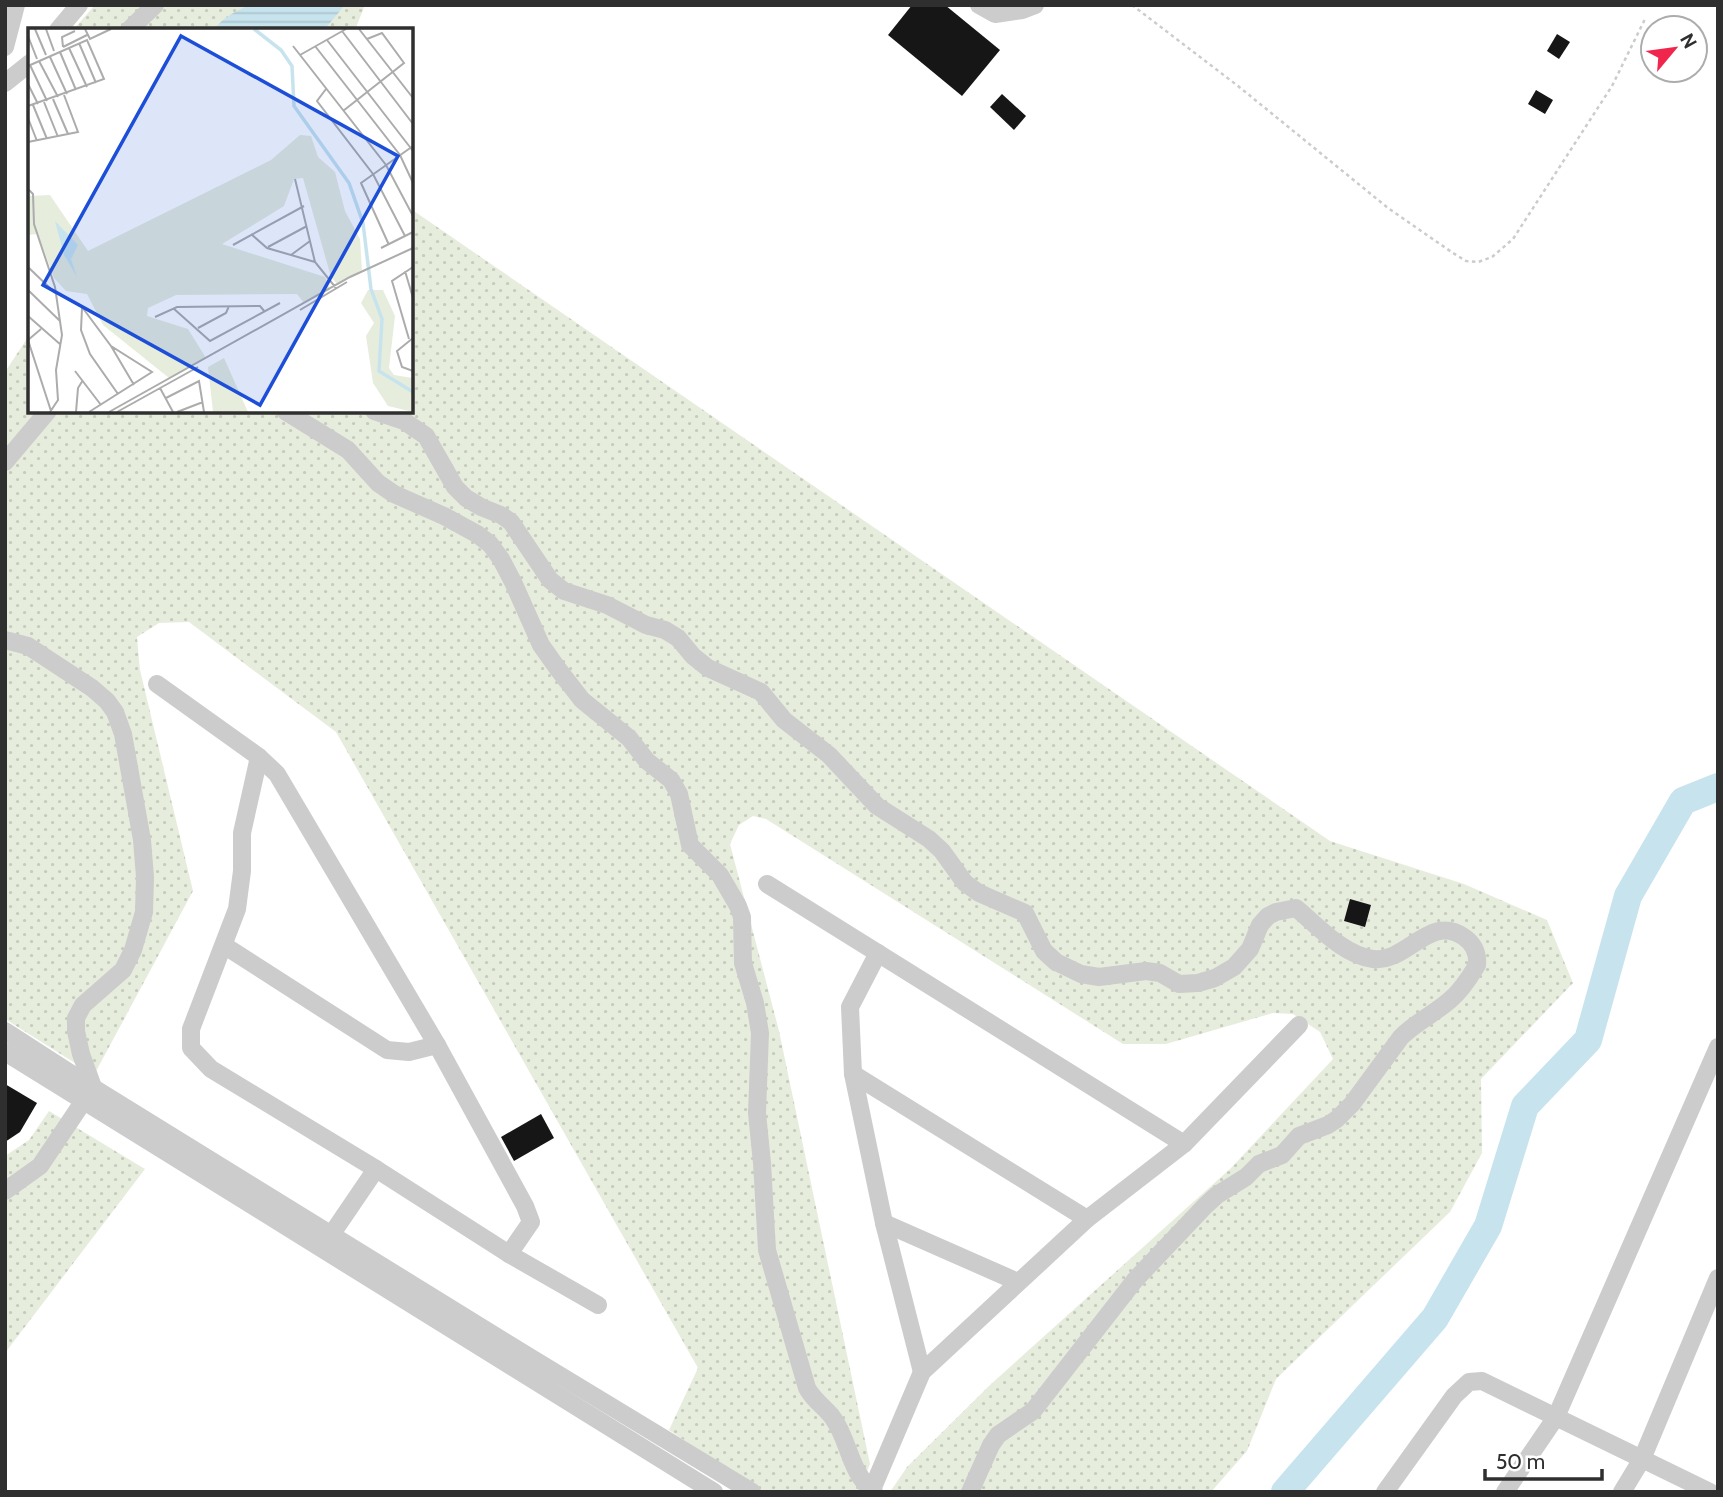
<svg xmlns="http://www.w3.org/2000/svg" width="1723" height="1497" font-family="Cabin,sans-serif">
<style>
.grass{fill:url(#grass-dots)}
.water{fill:url(#water-rules)}
.lines{fill:none;stroke-linecap:round;stroke-linejoin:round}
.river{stroke:#c7e4ee;stroke-width:28}
.building{fill:#161616}
.path{stroke:#ccc;stroke-width:2.5;stroke-dasharray:3.5 3.5;stroke-linecap:butt}
.minor{stroke:#ccc;stroke-width:18}
.inset-river{fill:none;stroke:#c7e4ee;stroke-width:3.5}
.inset-road{fill:none;stroke:#acacac;stroke-width:2}
.view{fill:#1d4ed8;fill-opacity:0.15;stroke:#1d4ed8;stroke-width:3.5}
.inset-edge{fill:none;stroke:#2f2f2f;stroke-width:3.5}
</style>
<defs>
<pattern id="grass-dots" width="8" height="8" patternUnits="userSpaceOnUse" patternTransform="scale(1.75)"><rect width="8" height="8" fill="#e7eddc"/><path d="M2 2h.1M6 6h.1" fill="none" stroke="#c6ccbd" stroke-width="1.8" stroke-linecap="round"/></pattern>
<pattern id="water-rules" width="6" height="5" patternUnits="userSpaceOnUse" patternTransform="scale(1.75)"><rect width="6" height="5" fill="#c7e4ee"/><path d="M0 2.5h6" fill="none" stroke="#abc4cc"/></pattern>
</defs>
<rect width="100%" height="100%" fill="#fff"/>
<g class="grass">
<path d="M 95,5 L 365,5 L 355,30 L 73,30 Z"/>
<path d="M 411,209 L 1330,841 L 1464,884 L 1547,920 L 1573,983 L 1481,1079 L 1482,1153 L 1450,1212 L 1276,1379 L 1247,1451 L 1211,1492 L 890,1492 L 907,1467 L 990,1385 L 1231,1168 L 1333,1059 L 1320,1032 L 1293,1014 L 1273,1013 L 1166,1044 L 1123,1044 L 766,819 L 753,816 L 739,825 L 730,844 L 779,1031 L 870,1464 L 858,1492 L 760,1492 L 669,1430 L 698,1368 L 336,732 L 189,622 L 159,623 L 137,637 L 140,670 L 193,891 L 94,1075 L 5,1019 L 5,372 L 30,334 L 30,411 L 411,411 Z"/>
<path d="M 49,1111 L 145,1169 L 5,1353 L 5,1156 L 29,1140 Z"/>
</g>
<path class="water" d="M 249,5 L 345,5 L 324,30 L 214,30 C 223,17 235,12 249,5 Z"/>
<g class="lines">
<path class="river" d="M 1285,1492 L 1435,1318 L 1488,1226 L 1525,1106 L 1588,1040 L 1628,896 L 1683,801 L 1718,787"/>
</g>
<g class="building">
<path d="M 912,5 L 945,5 L 1000,50 L 962,96 L 888,35 Z"/>
<path d="M 1557,34 L 1570,42 L 1559,59 L 1547,51 Z"/>
<path d="M 1536,90 L 1553,100 L 1545,114 L 1528,104 Z"/>
<path d="M 1002,94 L 1026,116 L 1014,130 L 990,107 Z"/>
<path d="M 1350,899 L 1371,905 L 1365,927 L 1344,921 Z"/>
<path d="M 5,1084 L 37,1103 L 20,1132 L 5,1142 Z"/>
<path d="M 541,1114 L 554,1138 L 514,1161 L 501,1137 Z"/>
</g>
<g class="lines">
<path class="path" d="M 1132,5 L 1238,86 L 1388,208 L 1453,253 L 1466,261 L 1478,262 L 1492,257 L 1513,239 L 1612,86 L 1646,17"/>
<g class="minor">
<path d="M 979,5 L 995,14 L 1022,10 L 1035,5"/>
<path d="M 58,30 L 79,5"/>
<path d="M 129,30 L 155,5"/>
<path d="M 5,47 L 16,5"/>
<path d="M 5,83 L 30,63"/>
<path d="M 285,411 L 348,450 L 378,483 L 394,494 L 444,516 L 477,534 L 490,544 L 501,559 L 513,582 L 541,645 L 558,669 L 582,700 L 629,738 L 647,761 L 671,780 L 679,794 L 690,845 L 720,875 L 738,906 L 742,917 L 743,963 L 755,1003 L 760,1033 L 757,1113 L 762,1163 L 767,1250 L 807,1388 C 814,1401 825,1407 833,1418 C 850,1442 849,1472 874,1492"/>
<path d="M 374,411 L 404,421 L 426,436 L 455,487 L 466,498 L 481,507 L 501,515 L 511,522 L 550,580 L 564,591 L 607,605 L 646,625 L 665,630 L 678,638 L 693,656 L 708,668 L 761,692 L 784,720 L 829,755 L 877,806 L 929,839 L 942,851 L 965,883 L 979,893 L 1025,913 L 1044,951 L 1056,962 L 1081,974 L 1099,977 L 1146,971 L 1160,973 L 1179,984 L 1198,983 L 1215,978 L 1234,967 L 1250,949 L 1260,925 L 1268,916 L 1276,912 L 1296,908 C 1318,926 1343,955 1373,959 C 1407,963 1430,913 1464,937 C 1474,944 1478,953 1477,965 C 1470,977 1461,991 1450,1000 C 1434,1014 1416,1022 1401,1037 L 1352,1104 L 1337,1119 L 1328,1125 L 1299,1136 L 1282,1155 L 1259,1164 L 1246,1177 L 1217,1195 L 1205,1206 L 1135,1280 L 1033,1411 L 998,1435 L 991,1445 L 970,1492"/>
<path d="M 5,462 L 48,411"/>
<path d="M 5,640 L 28,646 L 92,688 L 107,701 L 115,712 L 123,734 L 142,840 L 145,877 L 144,912 L 133,950 L 123,970 L 83,1005 L 76,1018 L 76,1031 L 81,1054 L 93,1087 L 40,1166 L 5,1191"/>
<path d="M 157,684 L 259,757 L 277,774 L 437,1045 L 525,1206 L 531,1222 L 509,1254"/>
<path d="M 259,757 L 242,833 L 242,871 L 237,909 L 191,1029 L 191,1048 L 211,1069 L 376,1169 L 509,1254 L 598,1305"/>
<path d="M 767,884 L 1184,1144"/>
<path d="M 225,946 L 387,1050 L 409,1052 L 437,1045"/>
<path d="M 878,953 L 850,1007 L 853,1074 L 884,1223 L 922,1372"/>
<path d="M 5,1031 L 84,1082 L 531,1358 L 752,1492"/>
<path d="M 5,1052 L 714,1492"/>
<path d="M 853,1074 L 1087,1219"/>
<path d="M 884,1223 L 1018,1282"/>
<path d="M 327,1241 L 376,1169"/>
<path d="M 871,1492 L 922,1372 L 1087,1219 L 1184,1144 L 1299,1025"/>
<path d="M 1385,1492 L 1454,1396 L 1469,1382 L 1482,1381 L 1710,1492"/>
<path d="M 1505,1492 L 1556,1417 L 1718,1047"/>
<path d="M 1622,1492 L 1642,1459 L 1718,1278"/>
</g>
</g>
<g transform="translate(28 28)">
<rect width="385" height="385" fill="#fff"/>
<path d="M 272,107 L 283,108 L 290,129 L 307,144 L 317,183 L 332,211 L 334,242 L 310,257 L 303,249 L 275,150 L 266,151 L 256,178 L 194,216 L 297,249 L 302,262 L 276,275 L 269,266 L 148,267 L 120,280 L 119,288 L 160,301 L 178,330 L 141,350 L 75,297 L 59,266 L 38,263 L 26,250 L 10,206 L 0,207 L 0,168 L 22,167 L 60,223 L 243,132 ZM 196,330 L 220,384 L 185,384 L 180,339 Z" fill="#e7eddc"/>
<path d="M 340,262 L 355,262 L 367,288 L 361,340 L 366,347 L 385,350 L 385,384 L 360,378 L 345,355 L 338,308 L 346,295 L 333,275 Z" fill="#e7eddc"/>
<path d="M 27,193 L 50,217 L 43,231 L 49,249 L 36,227 Z" fill="#c7e4ee"/>
<path class="inset-river" d="M 226,1 L 253,22 L 264,38 L 266,78 L 321,155 L 335,195 L 343,261 L 354,291 L 351,343 L 385,364"/>
<path class="inset-road" d="M 7,1 L 18,27M 18,1 L 26,23M 57,1 L 62,11 L 83,1M 331,1 L 385,70M 314,3 L 385,96M 0,8 L 9,31M 299,12 L 385,123M 51,15 L 68,55M 265,18 L 358,137 L 385,188M 287,18 L 372,127 L 385,155M 35,19 L 59,7M 35,19 L 34,9 L 47,3M 41,20 L 59,59M 32,24 L 48,62M 272,27 L 318,1M 22,29 L 39,66M 11,33 L 30,69M 2,37 L 19,73M 0,38 L 59,12 L 76,51 L 0,78M 0,56 L 10,76M 298,61 L 289,73 L 345,146 L 377,208M 25,71 L 40,106M 16,74 L 30,109M 5,77 L 19,111M 315,83 L 376,35 L 354,5 L 339,11M 0,90 L 9,113M 0,114 L 50,104 L 36,67M 267,151 L 287,234 L 308,260M 0,161 L 5,166 L 6,196 L 27,259 L 34,307 L 28,342 L 30,372 L 22,384M 223,206 L 239,220 L 287,234M 205,217 L 276,178M 361,217 L 333,155 L 385,118M 240,219 L 279,198M 353,220 L 385,204M 263,227 L 282,213M 0,239 L 27,265M 377,243 L 385,270M 0,262 L 32,293M 54,279 L 83,318 L 124,344 L 61,384M 54,280 L 53,302 L 62,326 L 90,366M 145,280 L 182,313 L 252,275M 272,282 L 319,254M 0,288 L 33,317M 127,289 L 149,279 L 232,278 L 237,284M 170,300 L 198,285 L 201,278M 13,301 L 0,312 L 23,383M 385,310 L 369,323 L 374,339 L 385,343M 381,311 L 364,253 L 385,239M 83,318 L 106,357M 47,343 L 73,377M 132,360 L 145,384M 138,370 L 171,353 L 176,384M 48,384 L 50,360 L 55,352M 81,384 L 322,249 L 385,220M 89,384 L 170,339M 149,384 L 175,374"/>
<path class="view" d="M 153,8 L 370,128 L 232,377 L 15,257 Z"/>
<rect width="385" height="385" class="inset-edge"/>
</g>
<rect width="1723" height="1497" fill="none" stroke="#2f2f2f" stroke-width="14"/>
<g transform="translate(1674 49) rotate(61)"><circle r="33" fill="#ffffff" stroke="#acacac" stroke-width="2"/>
<path d="M0-5L12 26L0 18L-12 26Z" fill="#f1264c"/>
<text y="-10" font-size="19" font-weight="bold" text-anchor="middle" fill="#2f2f2f">N</text>
</g>
<path d="M1485 1469v10h117v-10" fill="none" stroke="#2f2f2f" stroke-width="3.5"/>
<text x="1496" y="1469" font-size="21" fill="#2f2f2f" stroke="#ffffff" stroke-width="5" paint-order="stroke">50 m</text>
</svg>
